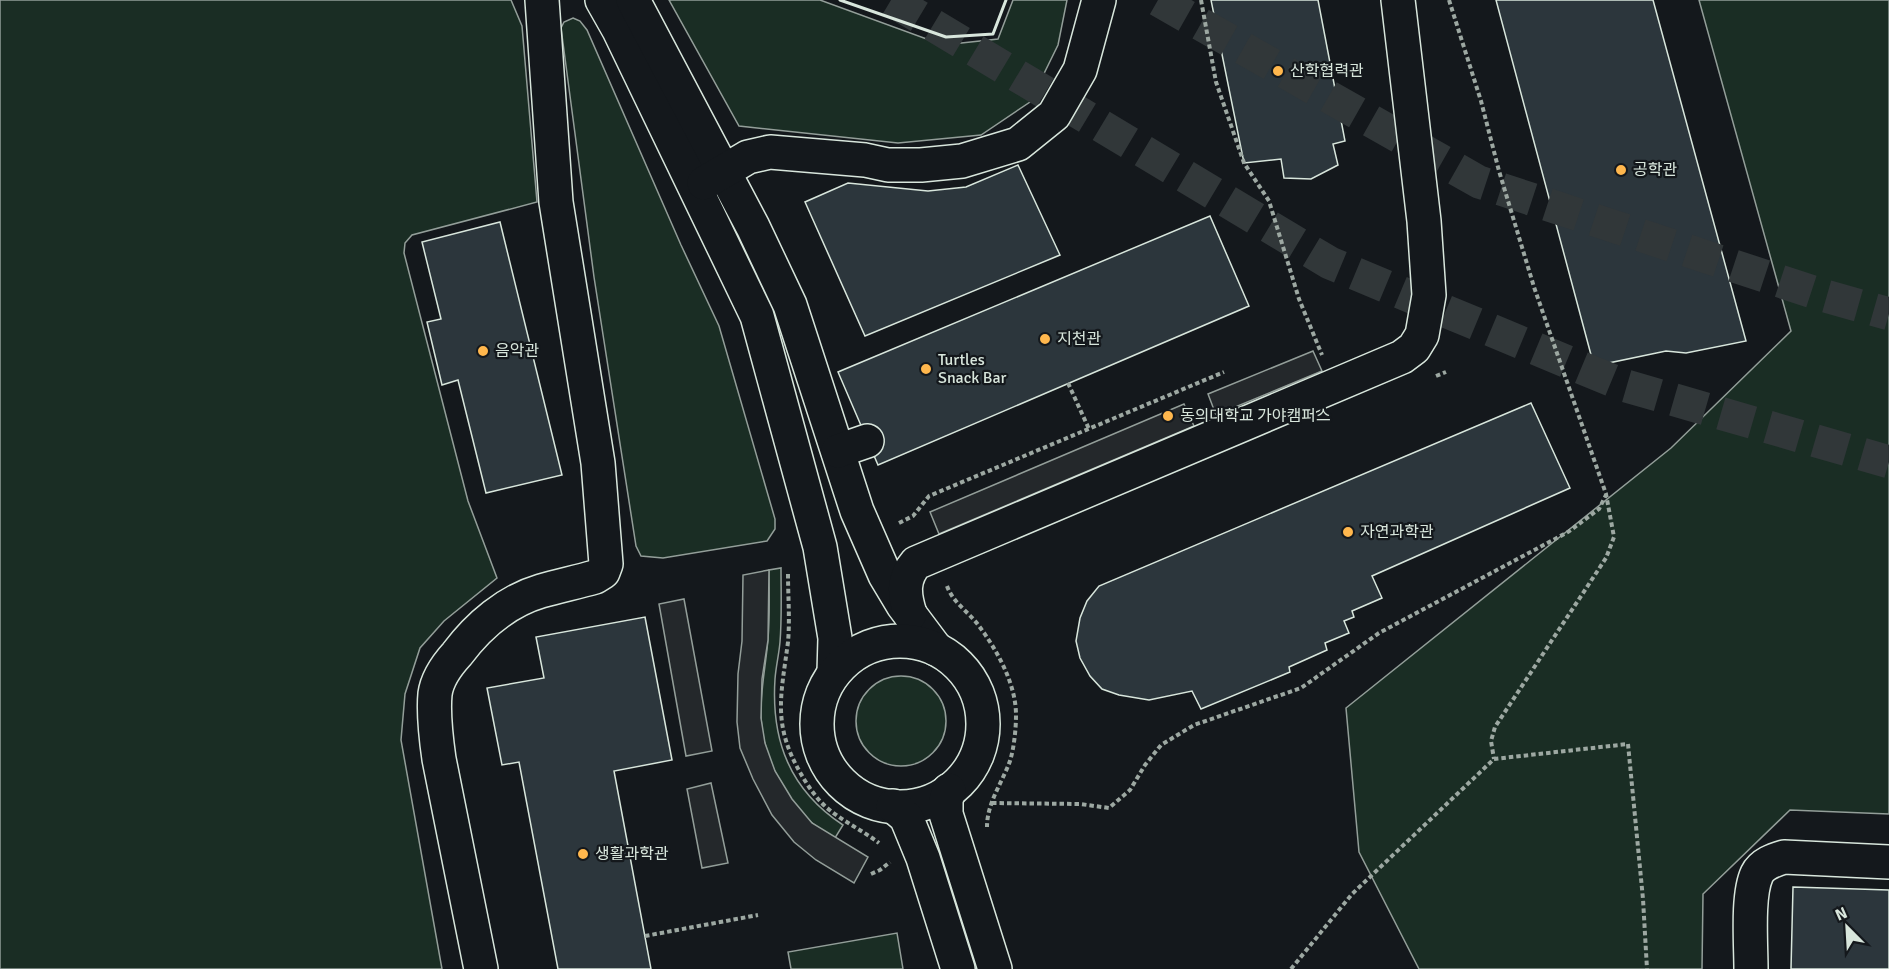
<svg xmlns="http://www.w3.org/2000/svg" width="1889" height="969" font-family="Signika,'Noto Sans KR',sans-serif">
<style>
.green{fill:#1a2d24;stroke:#939e99;stroke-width:1.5}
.parking{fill:#24282b;stroke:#939e99;stroke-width:1.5}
.building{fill:#2c363c;stroke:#d8e6dc;stroke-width:1.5}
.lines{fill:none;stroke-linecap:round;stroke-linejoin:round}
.highway-tunnel{stroke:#313739;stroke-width:33;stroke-dasharray:33 16;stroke-linecap:butt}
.minor-casing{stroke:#d8e6dc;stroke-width:36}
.path{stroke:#9da8a2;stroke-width:4;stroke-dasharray:4.5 3;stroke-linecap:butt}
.minor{stroke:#14181c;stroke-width:33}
.wall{stroke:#d8e6dc;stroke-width:3}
.poi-dot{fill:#ffb74d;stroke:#14181c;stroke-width:2}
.labels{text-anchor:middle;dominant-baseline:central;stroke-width:4.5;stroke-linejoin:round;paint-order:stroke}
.poi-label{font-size:16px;fill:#d8e6dc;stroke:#14181c;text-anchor:start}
</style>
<rect width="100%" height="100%" fill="#14181c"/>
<g class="green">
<path d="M 0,0 L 511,0 L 522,26 L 537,202 L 412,235 L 405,243 L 404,253 L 468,501 L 497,578 L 444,621 L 420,648 L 405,694 L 401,740 L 442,969 L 0,969 Z"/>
<path d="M 669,0 L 820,0 L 943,45 L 998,39 L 1013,0 L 1067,0 L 1058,45 L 1030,102 L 981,135 L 898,143 L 739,126 Z"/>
<path d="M 1699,0 L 1889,0 L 1889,814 L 1790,810 L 1703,894 L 1702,969 L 1419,969 L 1359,852 L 1346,708 L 1671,448 L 1791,331 Z"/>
<path d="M 573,18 L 580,21 L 587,30 L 681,245 L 719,326 L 775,519 L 775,529 L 767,541 L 663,558 L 641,556 L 636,546 L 594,277 L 561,28 L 564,22 Z"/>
<path d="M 781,568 C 781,593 782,618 780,642 C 779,654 776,666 775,679 C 771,741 790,790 843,825 L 835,838 C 827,833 819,829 812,823 C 784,798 762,754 761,717 C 760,691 766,665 768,639 C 770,616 769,593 769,570 Z"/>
<circle cx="901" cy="721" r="45"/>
<path d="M 897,933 L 903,969 L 791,969 L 788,952 Z"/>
</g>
<g class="parking">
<path d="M 1313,351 L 1322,371 L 1216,415 L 1208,394 Z"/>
<path d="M 1184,404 L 1194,426 L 939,534 L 930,512 Z"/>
<path d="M 769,570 L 768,640 L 762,679 L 761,718 L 765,743 L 775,771 L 792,799 L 812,823 L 868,857 L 854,883 L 816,860 L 794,842 L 772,815 L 753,779 L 740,748 L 737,722 L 738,674 L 742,641 L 743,575 Z"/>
<path d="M 684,599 L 712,751 L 686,756 L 659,604 Z"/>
<path d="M 711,783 L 728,863 L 702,868 L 687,789 Z"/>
</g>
<g class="building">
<path d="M 1211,0 L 1318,0 L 1345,141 L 1333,144 L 1338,165 L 1311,179 L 1284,178 L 1281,159 L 1244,163 Z"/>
<path d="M 1496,0 L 1653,0 L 1746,341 L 1686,353 L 1666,351 L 1594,366 Z"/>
<path d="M 1018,165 L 1060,255 L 865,336 L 805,202 L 848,183 L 928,191 L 966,187 Z"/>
<path d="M 1210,216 L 1249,306 L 878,465 L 838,372 Z"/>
<path d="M 500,222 L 562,475 L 486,493 L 458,380 L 442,385 L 427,322 L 441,319 L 422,242 Z"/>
<path d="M 1531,403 L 1570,488 L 1372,576 L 1382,598 L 1352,611 L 1354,617 L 1344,621 L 1349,633 L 1325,643 L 1327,650 L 1289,667 L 1290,672 L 1201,709 L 1192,691 L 1149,700 L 1119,695 L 1102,689 L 1090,676 L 1080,658 L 1076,641 L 1080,618 L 1087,601 L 1099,586 Z"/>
<path d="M 645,617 L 672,760 L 614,771 L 651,969 L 558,969 L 519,762 L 502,765 L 487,688 L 544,678 L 536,637 Z"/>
<path d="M 1793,887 L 1889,890 L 1889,969 L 1791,969 Z"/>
</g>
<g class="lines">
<g class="highway-tunnel">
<path d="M 891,0 L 1330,263 L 1623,385 L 1889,462"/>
<path d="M 1158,0 L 1479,182 L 1822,295 L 1889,314"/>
</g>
<defs>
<g id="minor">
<path d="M 602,0 L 619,30 L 757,316 L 820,547 L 835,638 L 834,673"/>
<path d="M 633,0 L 753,227 L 790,305 L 857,511 L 885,575 L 903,605 L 936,649"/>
<path d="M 704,183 L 748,157 L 770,152 L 865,160 L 888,165 L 921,165 L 962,161 L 1018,144 L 1054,115 L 1080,70 L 1099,0"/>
<path d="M 838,451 L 867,441"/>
<path d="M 910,614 C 904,595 902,579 916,563 L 1402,357 L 1414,348 L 1422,335 L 1429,295 L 1424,221 L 1398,0"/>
<circle cx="900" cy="724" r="83"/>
<path d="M 949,790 L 946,800 L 946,814 L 995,969"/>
<path d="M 893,806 L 906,817 L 909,824 L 923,858 L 958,969"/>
<path d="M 481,969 L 439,759 C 436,738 433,715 435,694 C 437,679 447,665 457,654 C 478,626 507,601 541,591 C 559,586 577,582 595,577 L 603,572 L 606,564 L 598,463 L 556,202 L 542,0"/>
<path d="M 1751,969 C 1751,944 1747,895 1757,874 C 1762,864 1774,860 1784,857 L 1889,862"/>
</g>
</defs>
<use href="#minor" class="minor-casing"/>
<g class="path">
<path d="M 1201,0 L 1216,82 L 1244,163 L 1269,201 L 1299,299 L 1322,355"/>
<path d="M 1449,0 L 1481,101 L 1499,171 L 1534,287 L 1606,494 L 1614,537 L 1606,558 L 1495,727 L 1491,741 L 1494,759"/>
<path d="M 1436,376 L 1446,372"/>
<path d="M 1068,383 L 1089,429"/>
<path d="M 899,523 L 913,516 L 929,496 L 1224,372"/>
<path d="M 788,574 C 788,596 790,620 788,642 C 781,696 772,724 801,774 C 808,786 816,798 826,807 C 842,821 862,830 879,843"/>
<path d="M 947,586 C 953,603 969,612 979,626 C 997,650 1016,684 1016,715 C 1016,729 1014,748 1010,761 C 1002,783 987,803 987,827"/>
<path d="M 992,803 L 1080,804 L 1109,808 L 1130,790 L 1145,765 L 1161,745 L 1194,725 L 1301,688 L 1379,633 L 1568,532 L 1599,509 L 1606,495"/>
<path d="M 871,874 L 880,870 L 890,862"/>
<path d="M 645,936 L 758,915"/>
<path d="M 1291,969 L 1352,894 L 1494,759 L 1628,744 L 1643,899 L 1647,969"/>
</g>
<use href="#minor" class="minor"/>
<path class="wall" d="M 840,0 L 946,37 L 993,34 L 1006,0"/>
</g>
<g class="poi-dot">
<circle cx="1278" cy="71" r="6"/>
<circle cx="1621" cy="170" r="6"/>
<circle cx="1045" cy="339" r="6"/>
<circle cx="483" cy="351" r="6"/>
<circle cx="926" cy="369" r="6"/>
<circle cx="1168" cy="416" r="6"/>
<circle cx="1348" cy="532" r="6"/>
<circle cx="583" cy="854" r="6"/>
</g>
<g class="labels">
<g class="poi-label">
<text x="1290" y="71">산학협력관</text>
<text x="1633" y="170">공학관</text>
<text x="1057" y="339">지천관</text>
<text x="495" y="351">음악관</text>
<text x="938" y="360">Turtles<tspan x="938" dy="18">Snack Bar</tspan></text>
<text x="1180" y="416">동의대학교 가야캠퍼스</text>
<text x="1360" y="532">자연과학관</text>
<text x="595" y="854">생활과학관</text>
</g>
</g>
<g transform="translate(1847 927) rotate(336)" stroke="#14181c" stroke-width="4.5" paint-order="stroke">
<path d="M0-4.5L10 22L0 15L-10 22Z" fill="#d8e6dc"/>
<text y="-9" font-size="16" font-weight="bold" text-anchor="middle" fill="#d8e6dc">N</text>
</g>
</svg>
